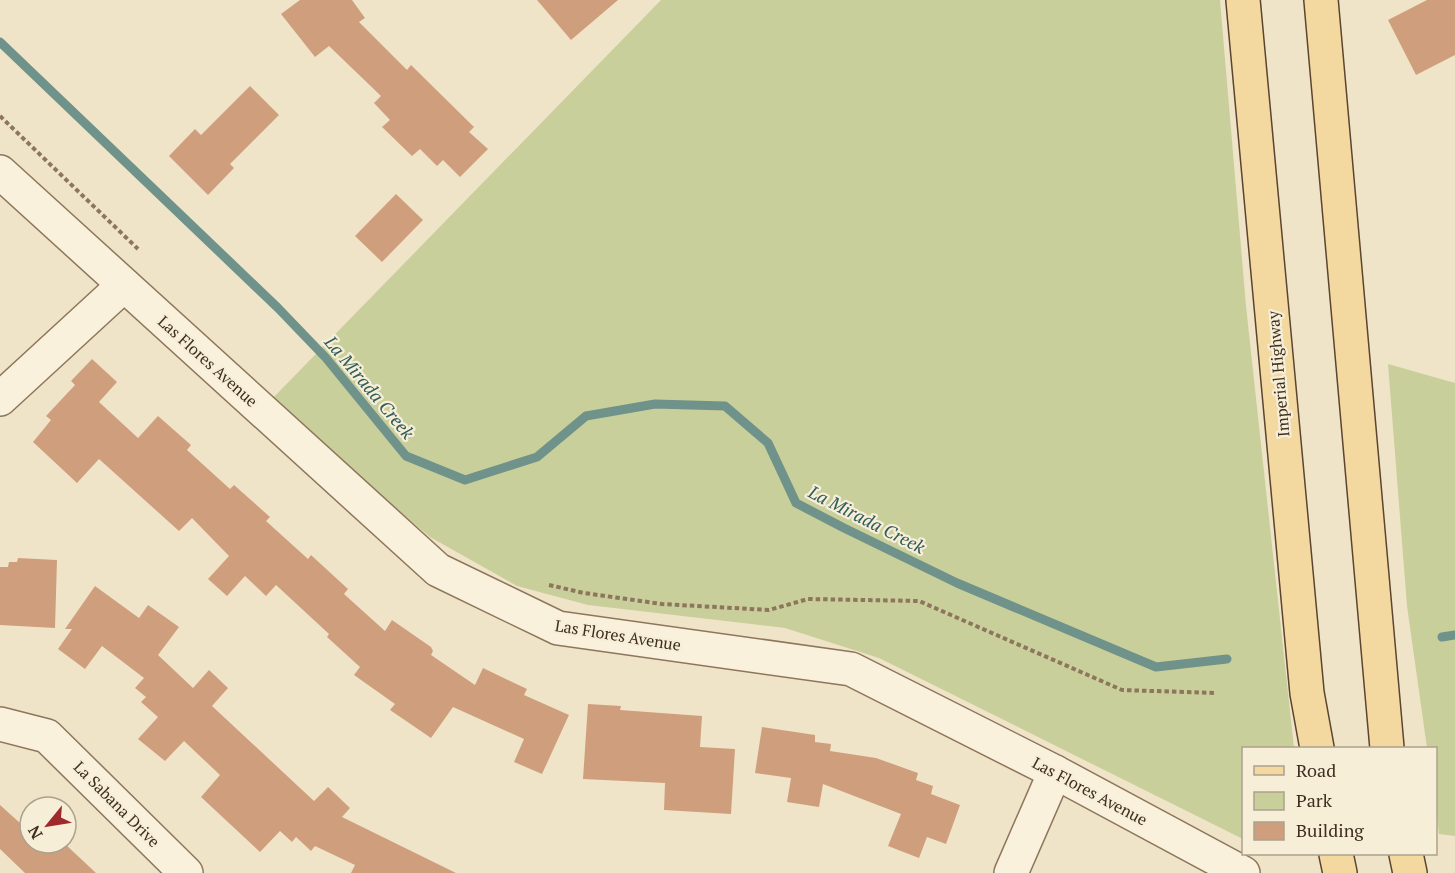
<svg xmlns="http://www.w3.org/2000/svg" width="1455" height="873" font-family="'PT Serif',serif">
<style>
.green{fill:#c9cf9b}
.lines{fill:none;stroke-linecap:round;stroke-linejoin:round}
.stream{stroke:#6f938a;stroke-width:9}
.building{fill:#cf9f7d}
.minor-casing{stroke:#8d765c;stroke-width:36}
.major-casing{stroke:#5b4430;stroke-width:36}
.path{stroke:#8d765c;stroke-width:4;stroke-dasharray:4.5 3;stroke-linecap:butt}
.minor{stroke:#faf1dc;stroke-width:33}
.major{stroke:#f3d9a0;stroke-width:33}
.labels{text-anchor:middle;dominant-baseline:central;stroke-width:4.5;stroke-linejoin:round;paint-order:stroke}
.street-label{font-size:16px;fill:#3d2e20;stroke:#f7eed8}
.water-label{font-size:18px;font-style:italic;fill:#2f5d5a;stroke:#f7eed8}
</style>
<rect width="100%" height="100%" fill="#f0e4c8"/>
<g class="green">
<path d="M 661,0 L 1220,0 L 1246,306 L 1294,748 L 1244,748 L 1243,839 L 879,658 L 785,628 L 588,605 L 517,586 L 430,537 L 270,401 Z"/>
<path d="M 1388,364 L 1455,383 L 1455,836 L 1439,834 L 1436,807 L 1436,748 L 1427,748 L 1407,606 Z"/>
</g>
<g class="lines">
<g class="stream">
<path d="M 0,42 L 278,308 L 326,358 L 406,456 L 465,480 L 537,457 L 586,416 L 655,404 L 725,406 L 768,443 L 796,503 L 844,528 L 957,583 L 1156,667 L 1227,659"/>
<path d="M 1442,637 L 1455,635"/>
</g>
</g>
<g class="building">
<path d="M 300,0 L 352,0 L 365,18 L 359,22 L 407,70 L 411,65 L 474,127 L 469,132 L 488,149 L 460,177 L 443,160 L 437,166 L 420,149 L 412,156 L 382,127 L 390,120 L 374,103 L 381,96 L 329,46 L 315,57 L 281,14 Z"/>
<path d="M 537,0 L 618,0 L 571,40 Z"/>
<path d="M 1427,0 L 1455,0 L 1455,55 L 1416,75 L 1388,20 Z"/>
<path d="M 250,86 L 279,115 L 230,164 L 234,168 L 208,195 L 169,156 L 195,129 L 201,135 Z"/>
<path d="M 396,194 L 423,220 L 382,262 L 355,236 Z"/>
<path d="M 92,359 L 117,382 L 99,402 L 138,438 L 158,416 L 191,445 L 187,450 L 230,489 L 234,485 L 270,517 L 266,521 L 308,559 L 311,555 L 348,589 L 344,594 L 385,631 L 392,620 L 431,647 L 433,651 L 431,655 L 475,685 L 483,668 L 527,689 L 524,695 L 569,715 L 542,774 L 514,762 L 524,739 L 453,707 L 431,738 L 390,710 L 395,704 L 354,675 L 360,667 L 327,637 L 329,634 L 276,585 L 266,596 L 245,576 L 227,596 L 208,579 L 229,556 L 192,518 L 179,531 L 99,459 L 77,483 L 33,442 L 51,420 L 46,416 L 75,385 L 71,381 Z"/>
<path d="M 18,558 L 57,560 L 55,628 L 0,625 L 0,567 L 8,567 L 9,562 L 17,562 Z"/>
<path d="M 95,586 L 139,618 L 148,605 L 179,627 L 158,655 L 193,688 L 209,670 L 228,688 L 212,706 L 314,801 L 328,787 L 350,808 L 342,817 L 456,873 L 351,873 L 355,865 L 315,846 L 311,851 L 296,837 L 292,842 L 280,831 L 260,852 L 201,797 L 220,775 L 184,741 L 165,761 L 138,739 L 158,717 L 141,702 L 146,697 L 135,688 L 144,678 L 102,646 L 85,669 L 58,649 L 72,629 L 65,629 Z"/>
<path d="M 588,704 L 621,706 L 620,710 L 702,716 L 700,747 L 735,749 L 731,814 L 664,810 L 665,783 L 583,779 Z"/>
<path d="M 762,727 L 815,735 L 815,742 L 831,744 L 830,751 L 876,758 L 918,773 L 916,780 L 933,786 L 931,794 L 960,805 L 946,844 L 927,837 L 919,858 L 888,846 L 901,814 L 823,784 L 819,807 L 787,802 L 791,778 L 755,773 Z"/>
<path d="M 0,805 L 30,832 L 30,843 L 64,843 L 96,873 L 25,873 L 0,849 Z"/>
</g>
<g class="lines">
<defs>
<g id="minor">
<path d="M 0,172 L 438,570 L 558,628 L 851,669 L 1055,772 L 1243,873"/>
<path d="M 0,399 L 124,285"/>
<path d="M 0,724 L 47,736 L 186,873"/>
<path d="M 1011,873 L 1055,772"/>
</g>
<g id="major">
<path d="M 1243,0 L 1307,693 L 1317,748"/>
<path d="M 1321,0 L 1387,748"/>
<path d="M 1336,854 L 1340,873"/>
<path d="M 1406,854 L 1410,873"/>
</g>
</defs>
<use href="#minor" class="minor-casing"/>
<use href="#major" class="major-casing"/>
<g class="path">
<path d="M 0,116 L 138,249"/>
<path d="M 549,585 L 584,593 L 662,604 L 769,610 L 808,599 L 919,601 L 1122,690 L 1216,693"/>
</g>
<use href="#minor" class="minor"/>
<use href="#major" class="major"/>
</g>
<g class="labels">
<g class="street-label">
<text transform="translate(208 361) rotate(42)">Las Flores Avenue</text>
<text transform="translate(1278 374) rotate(-95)">Imperial Highway</text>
<text transform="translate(618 635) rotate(9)">Las Flores Avenue</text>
<text transform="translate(1090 791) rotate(28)">Las Flores Avenue</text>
<text transform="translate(117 804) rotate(45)">La Sabana Drive</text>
</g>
<g class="water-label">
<text transform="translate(370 387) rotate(50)">La Mirada Creek</text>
<text transform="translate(867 519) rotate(27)">La Mirada Creek</text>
</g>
</g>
<rect x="1242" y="747" width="195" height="108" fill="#f7eed8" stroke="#ada18e" stroke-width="1.5"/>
<rect x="1254" y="766" width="30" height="9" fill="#f3d9a0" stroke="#ada18e" stroke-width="1.5"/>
<text x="1296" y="777" font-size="18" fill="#3d2e20">Road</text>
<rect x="1254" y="792" width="30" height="18" fill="#c9cf9b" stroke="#ada18e" stroke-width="1.5"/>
<text x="1296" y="807" font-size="18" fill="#3d2e20">Park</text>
<rect x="1254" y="822" width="30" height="18" fill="#cf9f7d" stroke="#ada18e" stroke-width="1.5"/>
<text x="1296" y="837" font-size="18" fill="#3d2e20">Building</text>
<g transform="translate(48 825) rotate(240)"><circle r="28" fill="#f7eed8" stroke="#ada18e" stroke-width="1.5"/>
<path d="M0-4.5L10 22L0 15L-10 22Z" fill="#9e2a2b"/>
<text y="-9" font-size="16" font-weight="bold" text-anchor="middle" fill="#3d2e20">N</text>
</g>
</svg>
